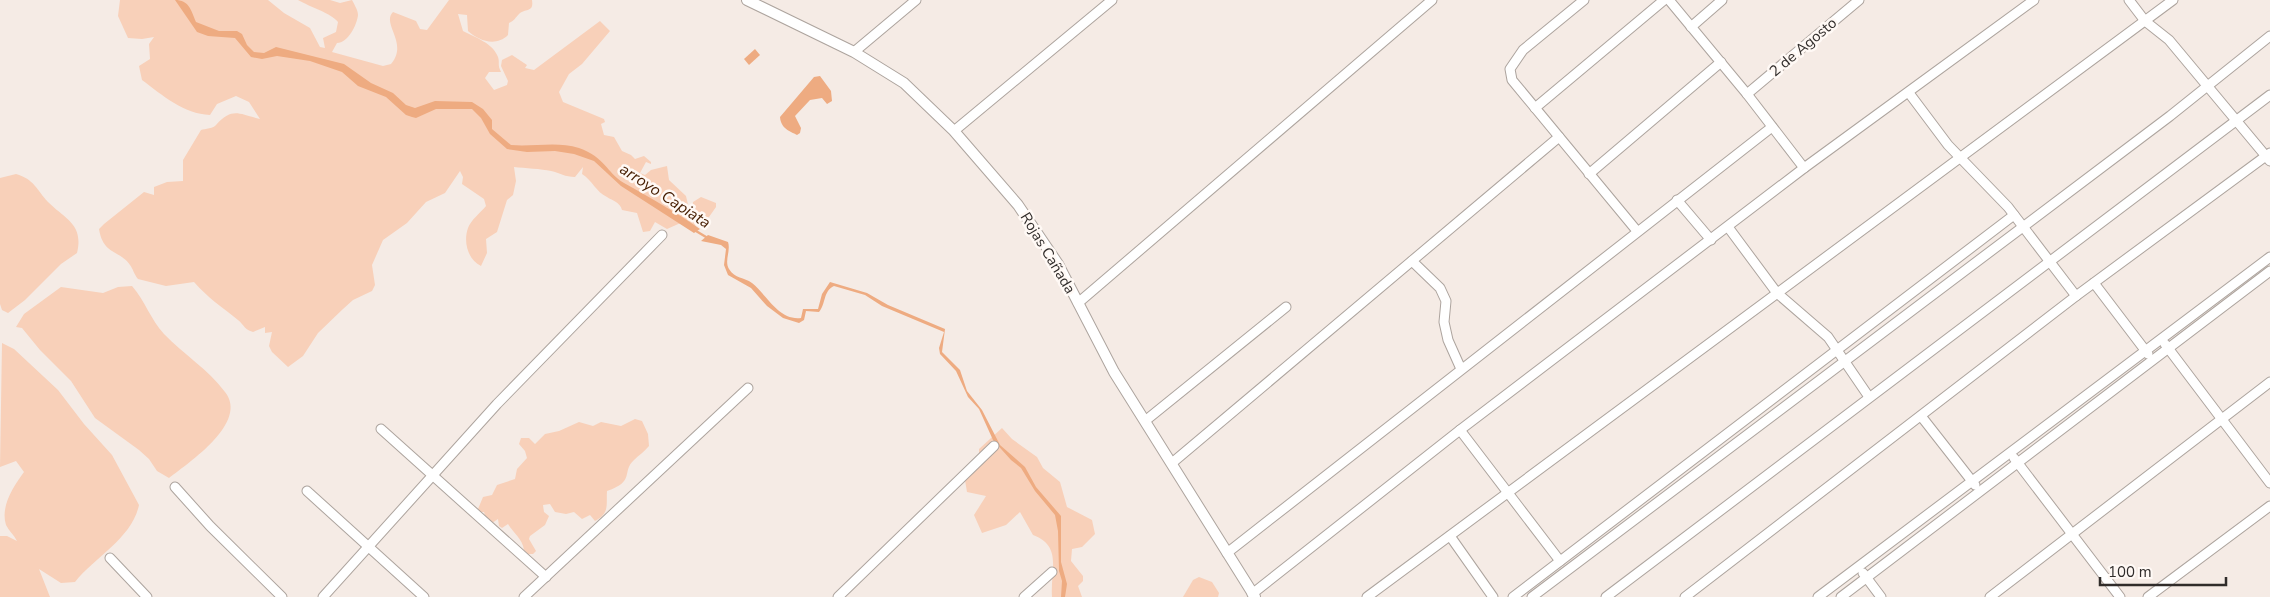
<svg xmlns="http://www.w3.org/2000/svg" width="2270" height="597" font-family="'Nunito Sans',sans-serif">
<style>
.green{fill:#f8d0b9}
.water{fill:#eeab81}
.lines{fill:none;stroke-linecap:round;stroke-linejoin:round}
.stream{stroke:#eeab81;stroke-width:2.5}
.minor-casing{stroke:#ada49e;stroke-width:11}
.major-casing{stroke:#ada49e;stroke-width:12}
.minor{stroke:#fff;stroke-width:9}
.major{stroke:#fff;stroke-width:10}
.labels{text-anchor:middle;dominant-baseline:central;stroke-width:5;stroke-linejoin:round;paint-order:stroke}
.street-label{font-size:15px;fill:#302c2a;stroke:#fff9f5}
.water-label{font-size:16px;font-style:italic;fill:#461d00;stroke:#fff9f5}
</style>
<rect width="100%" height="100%" fill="#f5ebe5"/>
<g class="green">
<path d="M 120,0 L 268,0 L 284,13 L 310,28 L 320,47 L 325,48 L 323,38 L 336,32 L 338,22 C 331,13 310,7 298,0 L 330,0 L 340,3 L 352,0 C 354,4 358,10 358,15 C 357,25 348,43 337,43 L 332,52 L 383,66 L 391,64 C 409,43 381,24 393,12 L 416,21 L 420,29 L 427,30 L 449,0 L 532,0 C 534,13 526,8 519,14 C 515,18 515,20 509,23 L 508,35 C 496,47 479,41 468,31 L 467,15 L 458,14 L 463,31 C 476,38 493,43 498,57 C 500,63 497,64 501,72 L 489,72 L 485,78 L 494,90 L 507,85 L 508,81 L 501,66 L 502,60 L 512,55 L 527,65 L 525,68 L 534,70 L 600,21 L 610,31 L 582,64 L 569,74 L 559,92 L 563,102 L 604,119 L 605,122 L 601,124 L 604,135 L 614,137 L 622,151 L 631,155 L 635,159 L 644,156 L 651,162 L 651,164 L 646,162 L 640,173 L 645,175 L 651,170 L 667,166 L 669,180 L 686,196 L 689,209 L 692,209 L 693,202 L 701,197 L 716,203 L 716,207 L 709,217 L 693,227 L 685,221 L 667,229 L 655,222 L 650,231 L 643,232 L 637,213 L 622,210 C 620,202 613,201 607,197 C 596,192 592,180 582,174 L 583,167 L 575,177 C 565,177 560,173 551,171 C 541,169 525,168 514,167 L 516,181 L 513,195 L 507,200 L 497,232 L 486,239 L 487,253 L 481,266 C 468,260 463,242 468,228 C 471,220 480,213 486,206 L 484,199 L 462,184 L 463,177 L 460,171 L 445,193 L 426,202 L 407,223 L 383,240 L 372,265 L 375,285 L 372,291 L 353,300 L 343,309 L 318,333 L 303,356 L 288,367 L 272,352 L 269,346 L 272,332 L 265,333 L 265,327 L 253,332 C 245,330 244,325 238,320 C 222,307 208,298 194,282 L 166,286 L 138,279 C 134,274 133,269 130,265 C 120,250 103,255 99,229 L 104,224 L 144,192 L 154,195 L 154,187 L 167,182 L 183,181 L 183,160 L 201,130 C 205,129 214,128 216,125 C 233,107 238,114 260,119 L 249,102 L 236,96 L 217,104 L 210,115 C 184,114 162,95 142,80 L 139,66 L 150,59 L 149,44 L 154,37 L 142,39 L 128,38 L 118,16 Z"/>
<path d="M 16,174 C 34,179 37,190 48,202 C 65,219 84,224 77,253 L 61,264 L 25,300 L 8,313 L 2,310 L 0,304 L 0,178 Z"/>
<path d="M 132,286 C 145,301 151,320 164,334 C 183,354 208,369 225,392 C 249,422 190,462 169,478 L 157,471 L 149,459 L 139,450 L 95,418 L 71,381 L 40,350 L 22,328 L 16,327 L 24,314 L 61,287 L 103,293 L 118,287 Z"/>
<path d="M 2,343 L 14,349 L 58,390 L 84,424 L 112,455 L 139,505 C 132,538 96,556 75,582 L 61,583 L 39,569 L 50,597 L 0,597 L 0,536 L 7,536 L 17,541 C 14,535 9,531 6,525 C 0,506 14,486 24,472 L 16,461 L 0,467 Z"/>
<path d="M 635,419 L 642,421 L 648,434 L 649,446 C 644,452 639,455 634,460 C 621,472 636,481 607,491 C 606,505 610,513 595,521 L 590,515 L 582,519 L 574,512 L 566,514 L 555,512 L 550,504 L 543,505 L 544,512 L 549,516 L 545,525 L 530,536 L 529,539 L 536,551 L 533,554 L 528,554 L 524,550 C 522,538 514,534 508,524 L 502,528 L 499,526 L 498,519 L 492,523 L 487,522 L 484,512 L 479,512 L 478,509 L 483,497 L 492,495 L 497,485 L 515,479 L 517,469 L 527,458 L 525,451 L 519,444 L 521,438 L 529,438 L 535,444 L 545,434 L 559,431 L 579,422 L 593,426 L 601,422 L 621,426 Z"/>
<path d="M 1002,428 L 1012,439 L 1037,457 L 1043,468 L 1060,482 L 1067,507 L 1092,520 L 1095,534 L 1082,547 L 1072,549 L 1071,561 L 1083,576 L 1083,581 L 1078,586 L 1082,597 L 1052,597 C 1050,571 1063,546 1033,535 L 1020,512 L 1006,525 L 982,533 L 974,515 L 986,496 L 967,492 L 964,474 L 979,458 L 979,449 Z"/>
<path d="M 1199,577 L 1212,582 L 1219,593 L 1218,597 L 1183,597 L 1193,580 Z"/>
</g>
<g class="water">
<path d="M 175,0 C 189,0 191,10 196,22 L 219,31 L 237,31 L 242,34 L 247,45 L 254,52 L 264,53 L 276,47 L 344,64 L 371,83 L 393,93 L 406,105 L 415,108 L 435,101 L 472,102 L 483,109 L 492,120 L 492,129 L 511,145 C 534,147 557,141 579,148 C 605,157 606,172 624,183 C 649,197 676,212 700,229 L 694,233 L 621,186 L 594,161 L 574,154 L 555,151 L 527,152 L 507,149 L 490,134 L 481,118 L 472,109 L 436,109 L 416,118 L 412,117 L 406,115 L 386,97 L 358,86 L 342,72 L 310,61 L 277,56 L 262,59 L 251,57 L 235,38 L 208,36 L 197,32 Z"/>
<path d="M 755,49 L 760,55 L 749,65 L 744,59 Z"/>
<path d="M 820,76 L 831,91 L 832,101 L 827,104 L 822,98 L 810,100 L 795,116 L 801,128 L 800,133 L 797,135 C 790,131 781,129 780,117 L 814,77 Z"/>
<path d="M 708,235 L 728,242 C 731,251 724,261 729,269 C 735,279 744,277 752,283 C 766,294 779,321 801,318 L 803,309 L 818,309 L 822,294 L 830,282 L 867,293 L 888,305 L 945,329 L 942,352 L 960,370 L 967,391 L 982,410 L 1000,445 L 1025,467 L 1036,487 L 1061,516 L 1061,562 L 1067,584 L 1065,597 L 1061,597 L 1062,581 L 1059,571 L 1058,531 L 1055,515 L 1035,491 L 1021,468 L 1011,460 L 993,440 L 979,409 L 968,397 L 956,371 L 940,354 L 939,348 L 944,332 L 882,306 L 865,295 L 834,286 C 823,291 826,304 819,312 L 806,311 L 804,320 L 799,323 L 783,318 L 767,306 L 751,288 L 728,275 L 724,265 L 726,249 L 721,245 L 701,241 Z"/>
</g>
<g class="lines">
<path class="stream" d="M 696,231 L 706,237"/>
<defs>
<g id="minor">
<path d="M 1584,0 L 1523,50 L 1510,69 L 1512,80 L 1637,231"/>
<path d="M 1669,0 L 1747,94 L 1804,168"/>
<path d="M 2129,0 L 2145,21 L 2169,40 L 2270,161"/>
<path d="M 1691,27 L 1722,0"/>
<path d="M 854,52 L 916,0"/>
<path d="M 1909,93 L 1948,145 L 2008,207 L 2076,296"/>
<path d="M 1747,94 L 1859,0"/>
<path d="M 1535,108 L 1664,0"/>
<path d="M 954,131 L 1112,0"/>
<path d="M 1589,174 L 1721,62"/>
<path d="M 1677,200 L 1711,240"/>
<path d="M 1728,227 L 1777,293 L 1828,337 L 1869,397"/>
<path d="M 1412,261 L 1440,288 L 1446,301 L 1444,322 L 1448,340 L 1461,369"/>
<path d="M 2094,283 L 2148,354"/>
<path d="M 1078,303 L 1432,0"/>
<path d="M 2165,344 L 2270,483"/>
<path d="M 1921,416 L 1975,485"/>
<path d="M 1145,421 L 1286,307"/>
<path d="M 381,429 L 546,577"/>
<path d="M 1460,430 L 1560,561"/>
<path d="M 2014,458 L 2120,597"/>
<path d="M 1172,463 L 1559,137"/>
<path d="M 175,487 L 210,526 L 282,597"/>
<path d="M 307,491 L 424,597"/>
<path d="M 1450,536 L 1493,597"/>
<path d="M 1227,553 L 1772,127"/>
<path d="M 110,558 L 147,597"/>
<path d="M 1863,573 L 1881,597"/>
<path d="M 1252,594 L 1460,430 L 1804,168 L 2034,0"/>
<path d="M 323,597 L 497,404 L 662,235"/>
<path d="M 524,597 L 748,388"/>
<path d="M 838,597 L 994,446"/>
<path d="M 1024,597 L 1052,572"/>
<path d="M 1367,597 L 2173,0"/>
<path d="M 1513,597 L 2014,215"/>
<path d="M 1532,597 L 2170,116 L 2270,36"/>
<path d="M 1606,597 L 2270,95"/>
<path d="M 1685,597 L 2076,296 L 2270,153"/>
<path d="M 1818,597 L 2270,257"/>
<path d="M 1841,597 L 2270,271"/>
<path d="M 1990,597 L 2270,382"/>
<path d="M 2148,597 L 2270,506"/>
</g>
<path id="major" d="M 747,0 L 854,52 L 904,83 L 954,131 L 1018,205 L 1058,264 L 1114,372 L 1255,597"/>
</defs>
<use href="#minor" class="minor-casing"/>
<use href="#major" class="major-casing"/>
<use href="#minor" class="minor"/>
<use href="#major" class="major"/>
</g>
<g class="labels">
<g class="street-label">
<text transform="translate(1803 47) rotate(-40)">2 de Agosto</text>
<text transform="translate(1048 253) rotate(59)">Rojas Cañada</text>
</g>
<g class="water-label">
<text transform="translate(665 196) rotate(33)">arroyo Capiata</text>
</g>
</g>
<path d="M2100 577v8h126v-8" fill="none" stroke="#302c2a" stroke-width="2.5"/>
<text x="2108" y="577" font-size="15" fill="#302c2a" stroke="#fff9f5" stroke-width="4" paint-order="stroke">100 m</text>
</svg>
